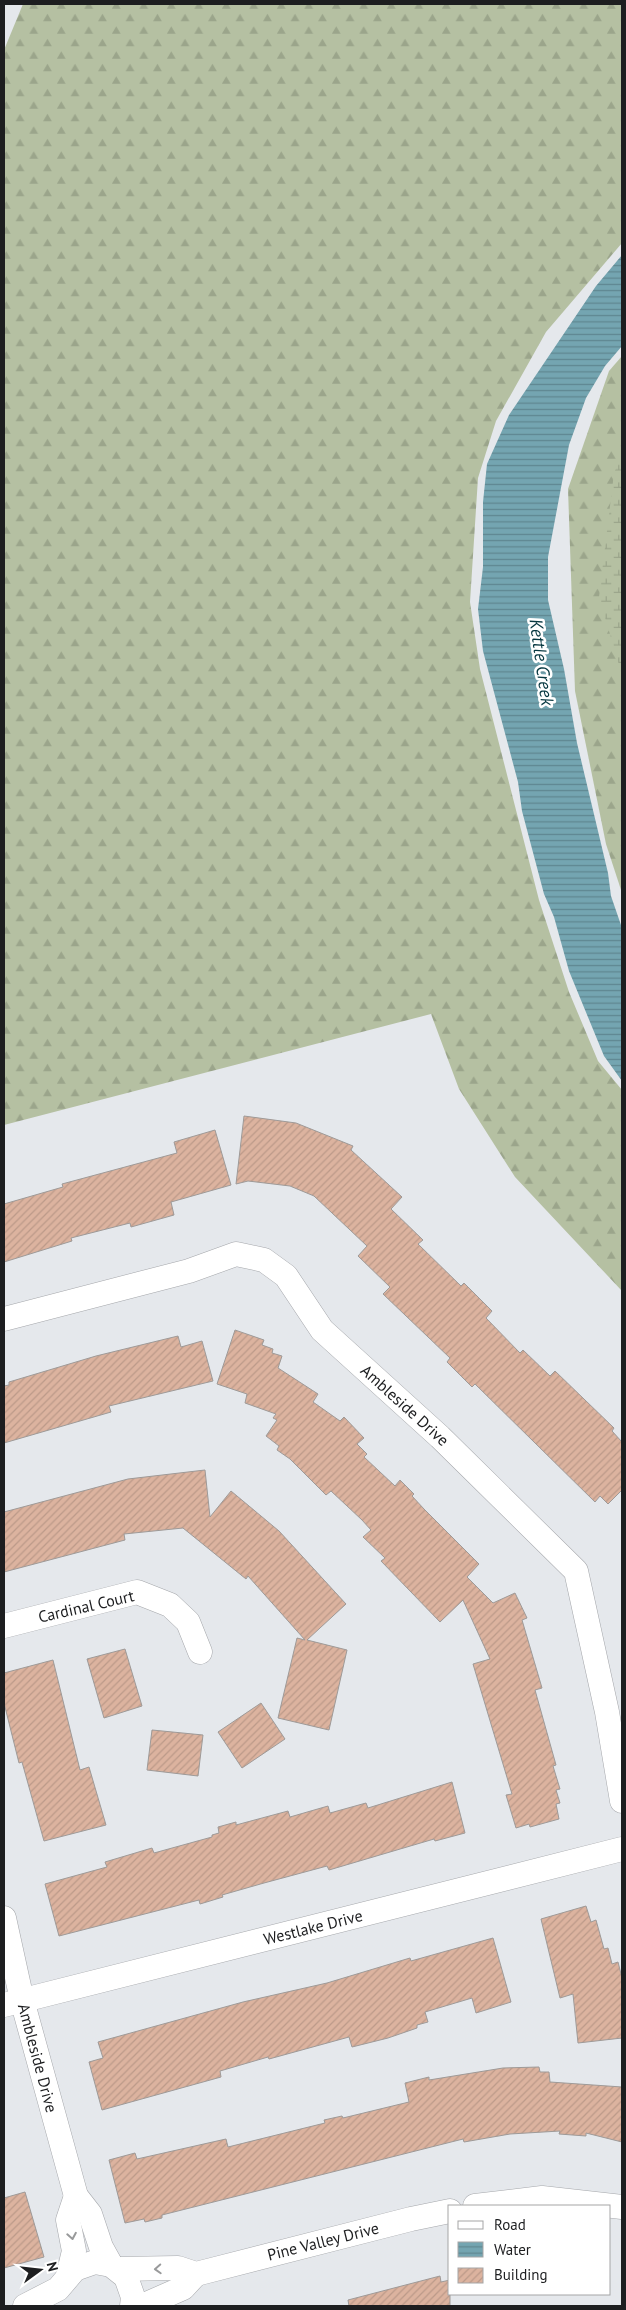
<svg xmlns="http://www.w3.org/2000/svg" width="626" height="2310" font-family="'PT Sans',sans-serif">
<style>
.forest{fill:url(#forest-firs)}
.wetland{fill:url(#wetland-marsh)}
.water{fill:url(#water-rules)}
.building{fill:url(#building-hatch);stroke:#9e9a98}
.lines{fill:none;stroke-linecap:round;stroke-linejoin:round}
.minor-casing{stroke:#a5a7ab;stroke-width:25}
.minor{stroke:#fff;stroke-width:24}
.oneway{stroke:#999a9b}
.labels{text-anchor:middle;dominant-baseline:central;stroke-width:5;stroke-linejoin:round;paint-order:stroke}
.street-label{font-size:16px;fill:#1d1e20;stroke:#fff}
.water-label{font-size:18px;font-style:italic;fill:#063740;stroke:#fff}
</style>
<defs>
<pattern id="forest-firs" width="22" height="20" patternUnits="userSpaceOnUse" patternTransform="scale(1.25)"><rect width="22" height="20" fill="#b5c0a2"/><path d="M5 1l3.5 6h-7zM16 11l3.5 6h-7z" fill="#9ba58b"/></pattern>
<pattern id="wetland-marsh" width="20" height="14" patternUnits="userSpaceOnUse" patternTransform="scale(1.25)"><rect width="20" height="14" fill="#b5c0a2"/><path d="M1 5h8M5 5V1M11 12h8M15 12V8" fill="none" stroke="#9ba58b"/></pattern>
<pattern id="water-rules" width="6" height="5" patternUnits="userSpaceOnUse" patternTransform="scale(1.25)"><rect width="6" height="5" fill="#74a5b1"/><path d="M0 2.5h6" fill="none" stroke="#5f8690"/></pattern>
<pattern id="building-hatch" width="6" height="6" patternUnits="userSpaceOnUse" patternTransform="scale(1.25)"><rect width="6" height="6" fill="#dcb39f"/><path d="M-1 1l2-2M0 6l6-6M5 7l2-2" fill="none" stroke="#bc9a89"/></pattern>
</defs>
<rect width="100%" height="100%" fill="#e5e8ec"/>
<g class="forest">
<path d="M 23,4 L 622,4 L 622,243 L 546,332 L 496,421 L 478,478 L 470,602 L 480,669 L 539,900 L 569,992 L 598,1061 L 622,1090 L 622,1291 L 515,1177 L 459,1089 L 431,1014 L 4,1125 L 4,50 Z"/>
<path d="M 622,356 L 622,893 L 606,844 L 575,691 L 568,489 L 609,371 Z"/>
</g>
<path class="wetland" d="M 622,455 L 622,675 L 599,597 L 614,473 Z"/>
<path class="water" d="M 622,255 L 622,346 L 605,366 L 586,398 L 569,445 L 548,557 L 548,600 L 564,669 L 577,743 L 608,873 L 611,896 L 622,928 L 622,1081 L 604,1056 L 569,971 L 554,917 L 544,894 L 522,811 L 518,782 L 483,651 L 478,609 L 483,567 L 483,502 L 487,464 L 509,415 L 596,286 Z"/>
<g class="building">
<path d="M 244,1116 L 296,1123 L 353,1146 L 351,1150 L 402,1197 L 391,1209 L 423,1240 L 418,1244 L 461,1286 L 464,1283 L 492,1311 L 486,1318 L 520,1353 L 523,1350 L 550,1376 L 555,1371 L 614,1428 L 612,1431 L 622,1442 L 622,1490 L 608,1504 L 600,1496 L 595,1502 L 475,1384 L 472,1387 L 447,1362 L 450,1358 L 383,1294 L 390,1287 L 358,1256 L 367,1246 L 314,1196 L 290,1186 L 248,1181 L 236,1184 Z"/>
<path d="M 215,1130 L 231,1185 L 171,1202 L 174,1215 L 131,1227 L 130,1223 L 71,1238 L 72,1241 L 4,1262 L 4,1204 L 63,1187 L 62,1184 L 177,1153 L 174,1142 Z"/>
<path d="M 235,1330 L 264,1340 L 262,1345 L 273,1349 L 272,1353 L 282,1356 L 278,1368 L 318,1394 L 313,1402 L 340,1421 L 344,1417 L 364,1438 L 357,1444 L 367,1454 L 364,1457 L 395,1486 L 400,1480 L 414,1494 L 412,1496 L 424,1509 L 479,1564 L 467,1577 L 493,1603 L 515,1593 L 527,1618 L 522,1620 L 542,1688 L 535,1690 L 556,1765 L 553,1766 L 560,1789 L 556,1790 L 560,1803 L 556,1804 L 559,1819 L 530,1827 L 529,1824 L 516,1828 L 506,1795 L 512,1794 L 473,1664 L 490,1659 L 463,1600 L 440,1622 L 381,1561 L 385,1558 L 363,1537 L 371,1530 L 362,1520 L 331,1491 L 326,1495 L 290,1459 L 277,1450 L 279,1446 L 266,1436 L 277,1420 L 273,1418 L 276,1414 L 245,1403 L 247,1394 L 217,1384 Z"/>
<path d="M 178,1336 L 181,1347 L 202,1341 L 213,1381 L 109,1406 L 111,1412 L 4,1443 L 4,1386 L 9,1385 L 9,1382 L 96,1356 Z"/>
<path d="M 205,1470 L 210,1517 L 231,1491 L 279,1531 L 346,1604 L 307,1640 L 347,1650 L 329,1730 L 278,1718 L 297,1638 L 305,1640 L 248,1576 L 246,1579 L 183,1528 L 124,1534 L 125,1540 L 4,1572 L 4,1512 L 128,1479 Z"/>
<path d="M 125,1649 L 142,1706 L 104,1718 L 87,1659 Z"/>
<path d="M 53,1660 L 80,1770 L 89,1767 L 106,1825 L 44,1841 L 22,1762 L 19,1763 L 4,1703 L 4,1673 Z"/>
<path d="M 261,1703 L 285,1739 L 242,1768 L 218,1732 Z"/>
<path d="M 152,1730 L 203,1735 L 198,1776 L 147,1770 Z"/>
<path d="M 452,1782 L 465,1833 L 435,1841 L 434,1839 L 329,1870 L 327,1866 L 264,1883 L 222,1895 L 223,1897 L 200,1904 L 199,1900 L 59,1936 L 45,1884 L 107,1867 L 105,1862 L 152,1848 L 154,1853 L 212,1837 L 212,1835 L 219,1833 L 218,1827 L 236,1822 L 236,1825 L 288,1811 L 290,1817 L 328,1806 L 330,1813 L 366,1803 L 368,1808 Z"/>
<path d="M 586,1906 L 591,1922 L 596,1920 L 604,1949 L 608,1948 L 612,1964 L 618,1962 L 622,1978 L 622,2038 L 578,2043 L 573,1994 L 560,1998 L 541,1919 Z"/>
<path d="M 493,1938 L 511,2002 L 476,2013 L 472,1998 L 425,2012 L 428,2022 L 417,2025 L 417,2028 L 388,2038 L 352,2047 L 349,2037 L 269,2059 L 268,2057 L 220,2071 L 221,2077 L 102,2110 L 89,2062 L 103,2058 L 98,2042 L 243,2002 L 327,1983 L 410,1958 L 411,1961 Z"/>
<path d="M 539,2067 L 540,2072 L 549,2072 L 550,2082 L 622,2087 L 622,2142 L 586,2133 L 586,2136 L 559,2134 L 560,2131 L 510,2134 L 464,2142 L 463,2139 L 162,2215 L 162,2218 L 145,2222 L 144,2219 L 125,2223 L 109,2160 L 135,2153 L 137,2159 L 226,2139 L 228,2147 L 325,2123 L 324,2120 L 342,2116 L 343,2118 L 409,2102 L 405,2083 L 429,2077 L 429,2080 L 503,2068 Z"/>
<path d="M 25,2192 L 44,2257 L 4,2268 L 4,2198 Z"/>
<path d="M 440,2276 L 441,2282 L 450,2280 L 450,2306 L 349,2306 L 348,2300 Z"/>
</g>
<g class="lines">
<defs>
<g id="minor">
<path d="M 4,1319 L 189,1271 L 236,1254 L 264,1260 L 286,1276 L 322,1330 L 440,1437 L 576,1571 L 607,1712 L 622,1801"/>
<path d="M 4,1626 L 137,1592 L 170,1605 L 188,1622 L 200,1652"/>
<path d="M 4,1918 L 22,2000 L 76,2196 L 90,2214 L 101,2247 L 111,2265"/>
<path d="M 4,2005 L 622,1849"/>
<path d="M 475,2206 L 542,2198 L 622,2207"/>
<path d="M 118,2269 L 178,2268 L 196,2274 L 411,2219 L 450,2211"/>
<path d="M 68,2276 L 74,2251 L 68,2220 L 76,2196"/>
<path d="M 25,2306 L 58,2289 L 75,2269 L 95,2262 L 111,2265 L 126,2277 L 133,2297 L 132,2306"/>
<path d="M 142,2306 L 183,2288 L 196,2274"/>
</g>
</defs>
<use href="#minor" class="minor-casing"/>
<use href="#minor" class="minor"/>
</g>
<defs><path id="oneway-chevron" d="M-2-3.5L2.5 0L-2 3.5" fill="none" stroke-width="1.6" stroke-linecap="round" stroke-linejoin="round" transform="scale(1.25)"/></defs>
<g class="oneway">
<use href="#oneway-chevron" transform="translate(72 2236) rotate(80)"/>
<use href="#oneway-chevron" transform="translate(158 2269) rotate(177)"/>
</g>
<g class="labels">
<g class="street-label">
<text transform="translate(405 1405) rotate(42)">Ambleside Drive</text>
<text transform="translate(86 1606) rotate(-13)">Cardinal Court</text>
<text transform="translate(313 1927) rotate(-14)">Westlake Drive</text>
<text transform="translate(38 2058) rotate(75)">Ambleside Drive</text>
<text transform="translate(323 2241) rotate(-14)">Pine Valley Drive</text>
</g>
<g class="water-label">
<text transform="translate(542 662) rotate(82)">Kettle Creek</text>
</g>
</g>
<rect width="626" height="2310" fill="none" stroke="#1d1e20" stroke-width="10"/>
<rect x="448" y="2205" width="162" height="90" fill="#ffffff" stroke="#a5a5a6"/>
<rect x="458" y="2221" width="25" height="8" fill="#ffffff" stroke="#a5a5a6"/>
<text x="494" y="2230" font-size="15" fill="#1d1e20">Road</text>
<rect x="458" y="2242" width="25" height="15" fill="url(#water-rules)" stroke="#a5a5a6"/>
<text x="494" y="2255" font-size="15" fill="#1d1e20">Water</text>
<rect x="458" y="2268" width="25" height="15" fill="url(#building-hatch)" stroke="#a5a5a6"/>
<text x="494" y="2280" font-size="15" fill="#1d1e20">Building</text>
<g transform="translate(40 2270) rotate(75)" stroke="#ffffff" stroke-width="4" paint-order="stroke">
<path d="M0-4L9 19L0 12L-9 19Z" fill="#1d1e20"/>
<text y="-8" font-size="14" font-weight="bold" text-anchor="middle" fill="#1d1e20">N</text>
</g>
</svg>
